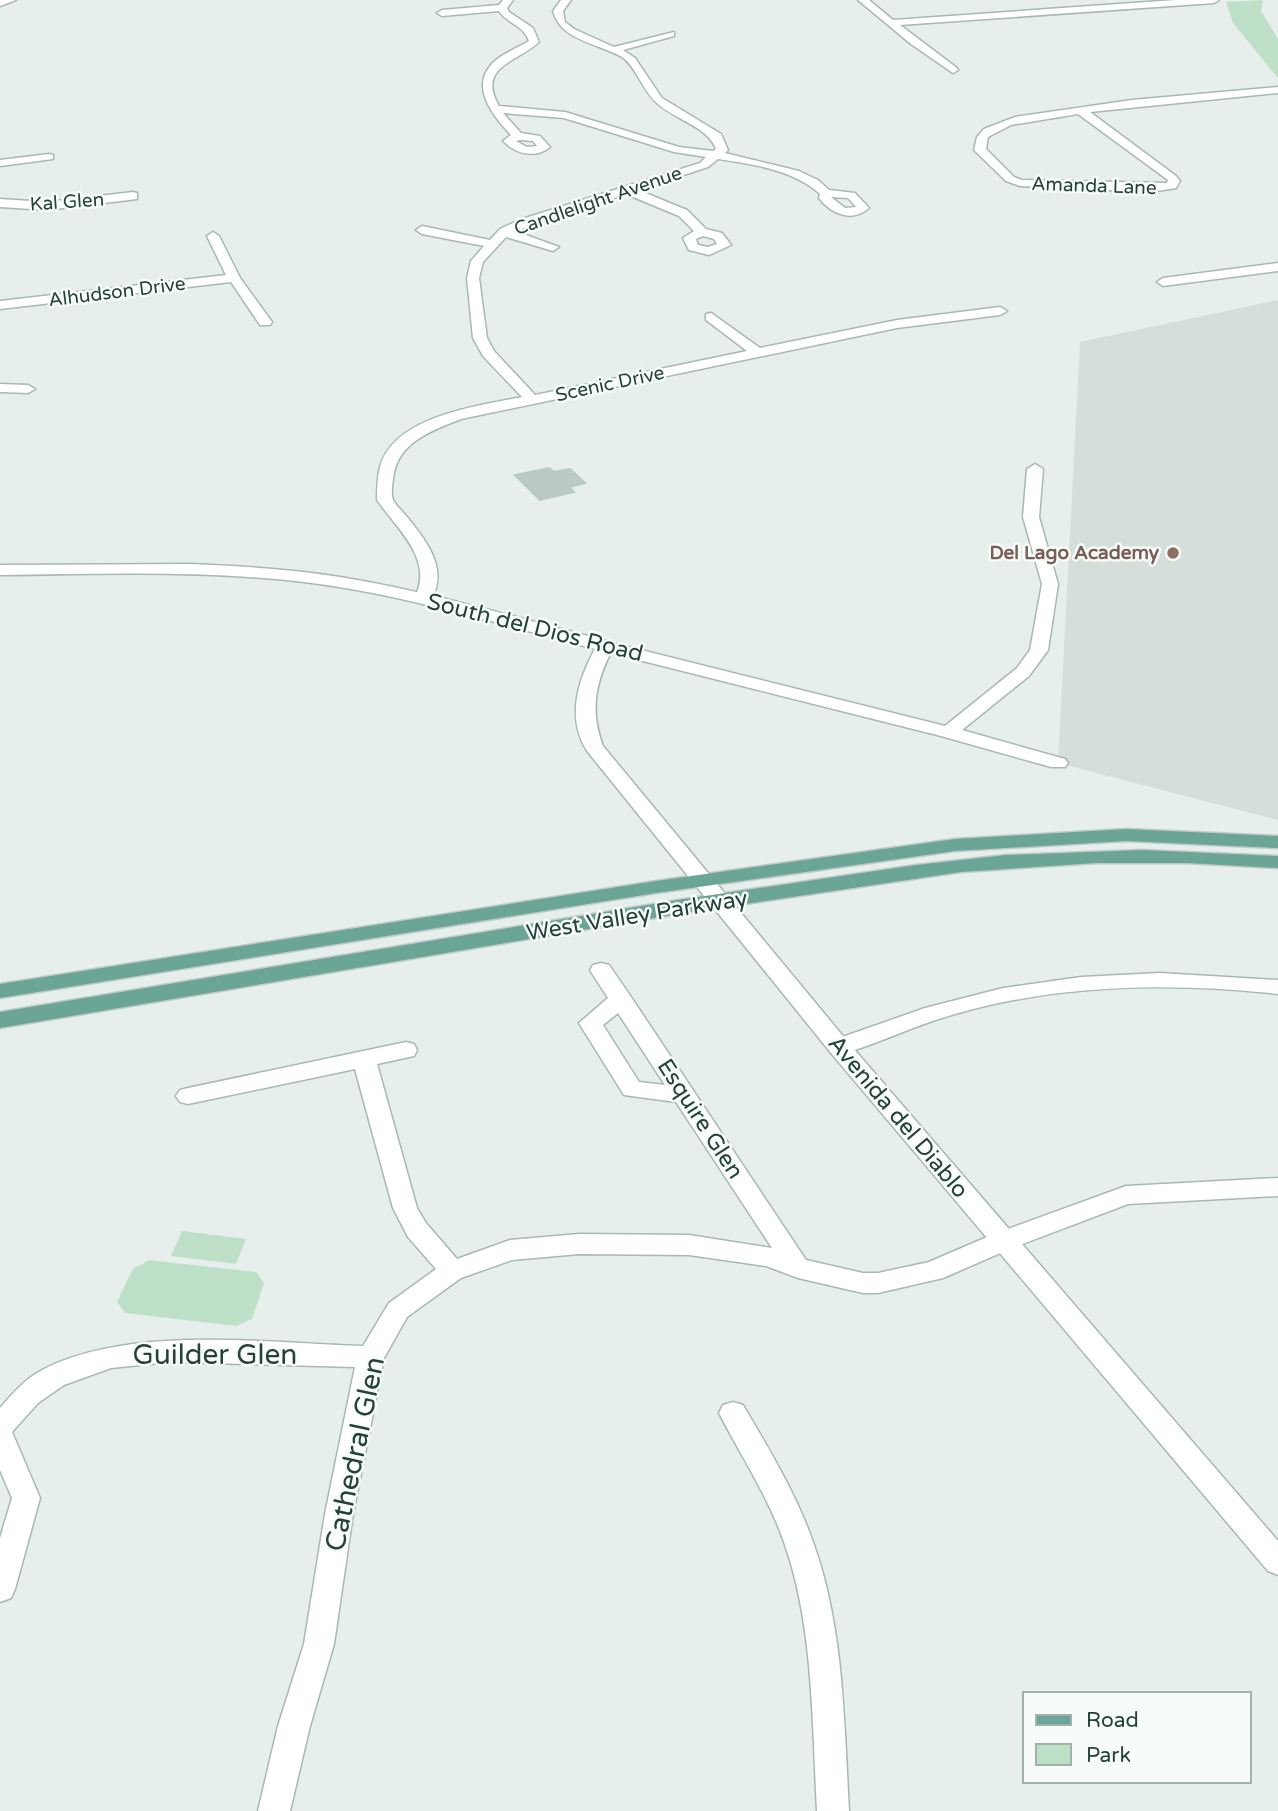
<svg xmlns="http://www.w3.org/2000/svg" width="1278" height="1811" font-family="'Varela Round',sans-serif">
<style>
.built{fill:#d4dfda}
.green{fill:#bfe0c8}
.building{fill:#bbcac4;stroke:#b8c9c2;stroke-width:2}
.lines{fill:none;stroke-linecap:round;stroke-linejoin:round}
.minor-casing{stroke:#a8b8b2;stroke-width:3}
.tertiary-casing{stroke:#a8b8b2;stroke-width:3}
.primary-casing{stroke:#c2cac8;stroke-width:3}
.minor{fill:#fff;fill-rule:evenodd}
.tertiary{fill:#fff;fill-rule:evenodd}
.primary{fill:#6aa596;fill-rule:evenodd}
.education-dot{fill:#8d6e63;stroke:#f7fbf9;stroke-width:2.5}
.labels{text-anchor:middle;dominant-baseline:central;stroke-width:5;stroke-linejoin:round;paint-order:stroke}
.far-street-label{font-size:19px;fill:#24423a;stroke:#f7fbf9}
.far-education-label{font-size:19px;font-weight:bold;fill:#785e54;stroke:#f7fbf9;text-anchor:end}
.street-label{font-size:23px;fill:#24423a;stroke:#f7fbf9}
.near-street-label{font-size:28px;fill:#24423a;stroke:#f7fbf9}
</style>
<rect width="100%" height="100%" fill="#e6efeb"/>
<path class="built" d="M 1278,300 L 1278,820 L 1058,763 L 1080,342 Z"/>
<g class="green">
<path d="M 1263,0 L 1261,11 L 1278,39 L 1278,78 L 1233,23 L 1226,2 Z"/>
<path d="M 182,1231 L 246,1239 L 236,1264 L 171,1256 Z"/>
<path d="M 149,1260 L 256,1272 L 264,1283 L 252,1319 L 236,1326 L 125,1313 L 117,1302 L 133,1269 Z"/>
</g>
<path class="building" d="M 549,468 L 554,472 L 570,469 L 585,483 L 569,487 L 574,492 L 540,500 L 515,475 Z"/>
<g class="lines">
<defs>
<g id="minor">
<path d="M 0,0 L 16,0 L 0,6 Z"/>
<path d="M 503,0 L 513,0 L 507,8 L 509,12 L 533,28 L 539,42 C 518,62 476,66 499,106 L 565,112 L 679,147 L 713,151 L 716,149 C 708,127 676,120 658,104 C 643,92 636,66 622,57 C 598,43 561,41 553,11 L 561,0 L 571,0 L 563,11 L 565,22 L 574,29 L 614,47 L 674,32 L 674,36 L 623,50 L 635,58 L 662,98 L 721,134 L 728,150 L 725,153 L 799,171 L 818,180 L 829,190 L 855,193 L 869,208 C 852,223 831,214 819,198 L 820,194 C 794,170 752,164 718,159 L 708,167 L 638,190 L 687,210 L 706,229 L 722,233 L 731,245 L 709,255 L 689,250 L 683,238 L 694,231 L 679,216 L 626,194 L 515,231 L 559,247 L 553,251 L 506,237 L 483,262 L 479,278 L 487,338 L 494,351 L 535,395 L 747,351 L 706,320 L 706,314 L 711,313 L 760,348 L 897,320 L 1000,307 L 1007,311 L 1000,315 L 897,328 L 461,419 C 431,431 397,442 393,479 C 392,485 391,495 393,500 C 396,506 403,512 407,517 C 428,543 450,571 429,603 L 423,604 L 414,599 C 435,560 398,530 377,500 C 377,489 377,478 380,467 C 394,416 478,406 522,397 L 483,356 L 473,338 L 467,278 L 471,261 L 484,246 L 422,234 L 416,230 L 422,226 L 490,240 L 500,229 L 519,220 L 700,163 L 706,157 L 674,152 L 564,118 L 503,113 L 521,133 L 540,136 L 550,147 C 535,159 516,154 503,141 L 511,135 C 490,113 466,81 500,57 C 509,51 519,47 529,41 C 524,25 507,24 499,11 L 442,16 L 437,13 L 442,10 L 499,5 ZM 520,140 L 533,141 L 537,146 L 527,147 L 516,141 ZM 831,197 L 848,198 L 856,207 L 845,208 ZM 703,236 L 714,239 L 717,244 L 708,247 L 698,245 L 696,239 Z"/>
<path d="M 858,0 L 869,0 L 893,20 L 1175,0 L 1219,0 L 1214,3 L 900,25 L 957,68 L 958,70 L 953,73 L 911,44 Z"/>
<path d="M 1278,87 L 1278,93 L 1090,112 L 1176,176 L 1180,181 L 1176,188 L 1151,192 L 1020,186 L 1006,181 L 974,150 L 977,137 L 984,129 L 1015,117 L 1132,100 ZM 1078,114 L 1168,180 L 1167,183 L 1022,180 L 1014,177 L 986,149 L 988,137 L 1011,125 Z"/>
<path d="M 49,154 L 53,155 L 53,159 L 0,166 L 0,160 Z"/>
<path d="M 133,192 L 137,193 L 137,199 L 47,210 L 0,207 L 0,199 L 47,202 Z"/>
<path d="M 213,232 L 219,236 L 240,278 L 272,322 L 270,325 L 260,325 L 231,282 L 0,309 L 0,301 L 226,275 L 207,236 Z"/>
<path d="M 1278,263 L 1278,271 L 1163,286 L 1157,282 L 1163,278 Z"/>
<path d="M 0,384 L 28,385 L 35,389 L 28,393 L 0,392 Z"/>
<path d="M 1035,464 L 1043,469 L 1039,517 L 1058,584 L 1048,650 L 1029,676 L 962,730 L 1065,759 L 1068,763 L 1065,767 L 1051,767 L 941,736 L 599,650 L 596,646 L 605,641 L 945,726 L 1017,668 L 1030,650 L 1042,584 L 1023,517 L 1027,469 Z"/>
<path d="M 601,963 L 609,965 L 629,994 L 806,1260 L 863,1273 L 878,1273 L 929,1262 L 994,1234 L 1126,1186 L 1278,1178 L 1278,1196 L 1128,1204 L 1012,1248 L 943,1278 L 878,1293 L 863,1293 L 798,1278 L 766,1266 L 689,1255 L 579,1254 L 512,1260 L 461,1278 L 407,1317 L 384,1358 L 353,1514 L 334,1644 L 310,1726 L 290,1811 L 258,1811 L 278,1726 L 304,1644 L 325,1514 L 355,1367 L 170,1362 L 111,1368 L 64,1385 L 38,1403 L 12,1432 L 40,1498 L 15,1589 L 11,1598 L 0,1602 L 0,1538 L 12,1498 L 0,1470 L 0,1408 C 13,1393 26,1378 44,1369 C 132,1325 267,1343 363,1346 L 389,1303 L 436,1269 L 408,1237 L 393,1208 L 355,1069 L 188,1104 L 180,1102 L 176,1096 L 180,1090 L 188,1088 L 406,1042 L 414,1044 L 417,1050 L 414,1056 L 377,1064 L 417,1208 L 426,1223 L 457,1259 L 510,1240 L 579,1234 L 689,1235 L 772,1248 L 676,1102 L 624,1095 L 579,1023 L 608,998 L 590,970 L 593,965 ZM 618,1013 L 665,1085 L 639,1082 L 603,1025 Z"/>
<path d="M 1160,973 L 1278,980 L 1278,994 C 1171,982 1059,984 955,1014 C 915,1025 878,1044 839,1055 L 831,1053 L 828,1047 L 831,1041 L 925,1008 L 1003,988 L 1081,977 Z"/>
<path d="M 733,1402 L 743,1405 C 769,1449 796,1494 813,1542 C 844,1628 844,1722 849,1811 L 817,1811 C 812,1722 814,1627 784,1542 C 768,1496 741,1456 719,1413 L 723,1405 Z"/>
</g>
<path id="tertiary" d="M 190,564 C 240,566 290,569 340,577 C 432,592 521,619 611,642 L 614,646 C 596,680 589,709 603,746 L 847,1041 L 1278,1541 L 1278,1575 L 1268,1571 L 831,1053 L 587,751 C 566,718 578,680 595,649 C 499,624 403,594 304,582 C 203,570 101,574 0,575 L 0,565 Z"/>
<g id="primary">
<path d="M 1126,829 L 1278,836 L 1278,848 L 1126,841 L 955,851 L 656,893 L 0,998 L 0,984 L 656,881 L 955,839 Z"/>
<path d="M 1142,850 L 1278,856 L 1278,868 L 1187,863 L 1097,863 L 961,872 L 678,914 L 0,1028 L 0,1012 L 678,900 L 916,865 L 1006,855 Z"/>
</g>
</defs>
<use href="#minor" class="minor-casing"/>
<use href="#tertiary" class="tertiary-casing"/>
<use href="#primary" class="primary-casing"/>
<use href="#minor" class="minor"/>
<use href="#tertiary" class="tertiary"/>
<use href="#primary" class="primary"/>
</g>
<circle class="education-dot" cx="1173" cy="553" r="7"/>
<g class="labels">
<g class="far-street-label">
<text transform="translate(1094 186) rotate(2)">Amanda Lane</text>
<text transform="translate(598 201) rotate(-19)">Candlelight Avenue</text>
<text transform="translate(67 202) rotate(-4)">Kal Glen</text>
<text transform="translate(117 292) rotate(-7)">Alhudson Drive</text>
<text transform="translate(610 384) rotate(-12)">Scenic Drive</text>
</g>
<g class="far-education-label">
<text x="1159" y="553">Del Lago Academy</text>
</g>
<g class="street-label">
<text transform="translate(535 628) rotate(14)">South del Dios Road</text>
<text transform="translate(637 916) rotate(-9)">West Valley Parkway</text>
<text transform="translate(898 1117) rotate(50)">Avenida del Diablo</text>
<text transform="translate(700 1119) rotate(57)">Esquire Glen</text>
</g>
<g class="near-street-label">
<text x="215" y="1355">Guilder Glen</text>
<text transform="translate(355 1454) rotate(-78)">Cathedral Glen</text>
</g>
</g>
<rect x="1023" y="1692" width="228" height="91" fill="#f7fbf9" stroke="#a3b1ad" stroke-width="2"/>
<rect x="1036" y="1715" width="35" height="10" fill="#6aa596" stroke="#a3b1ad" stroke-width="2"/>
<text x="1086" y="1727" font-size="21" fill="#24423a">Road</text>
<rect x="1036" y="1744" width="35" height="21" fill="#bfe0c8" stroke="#a3b1ad" stroke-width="2"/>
<text x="1086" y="1762" font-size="21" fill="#24423a">Park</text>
</svg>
